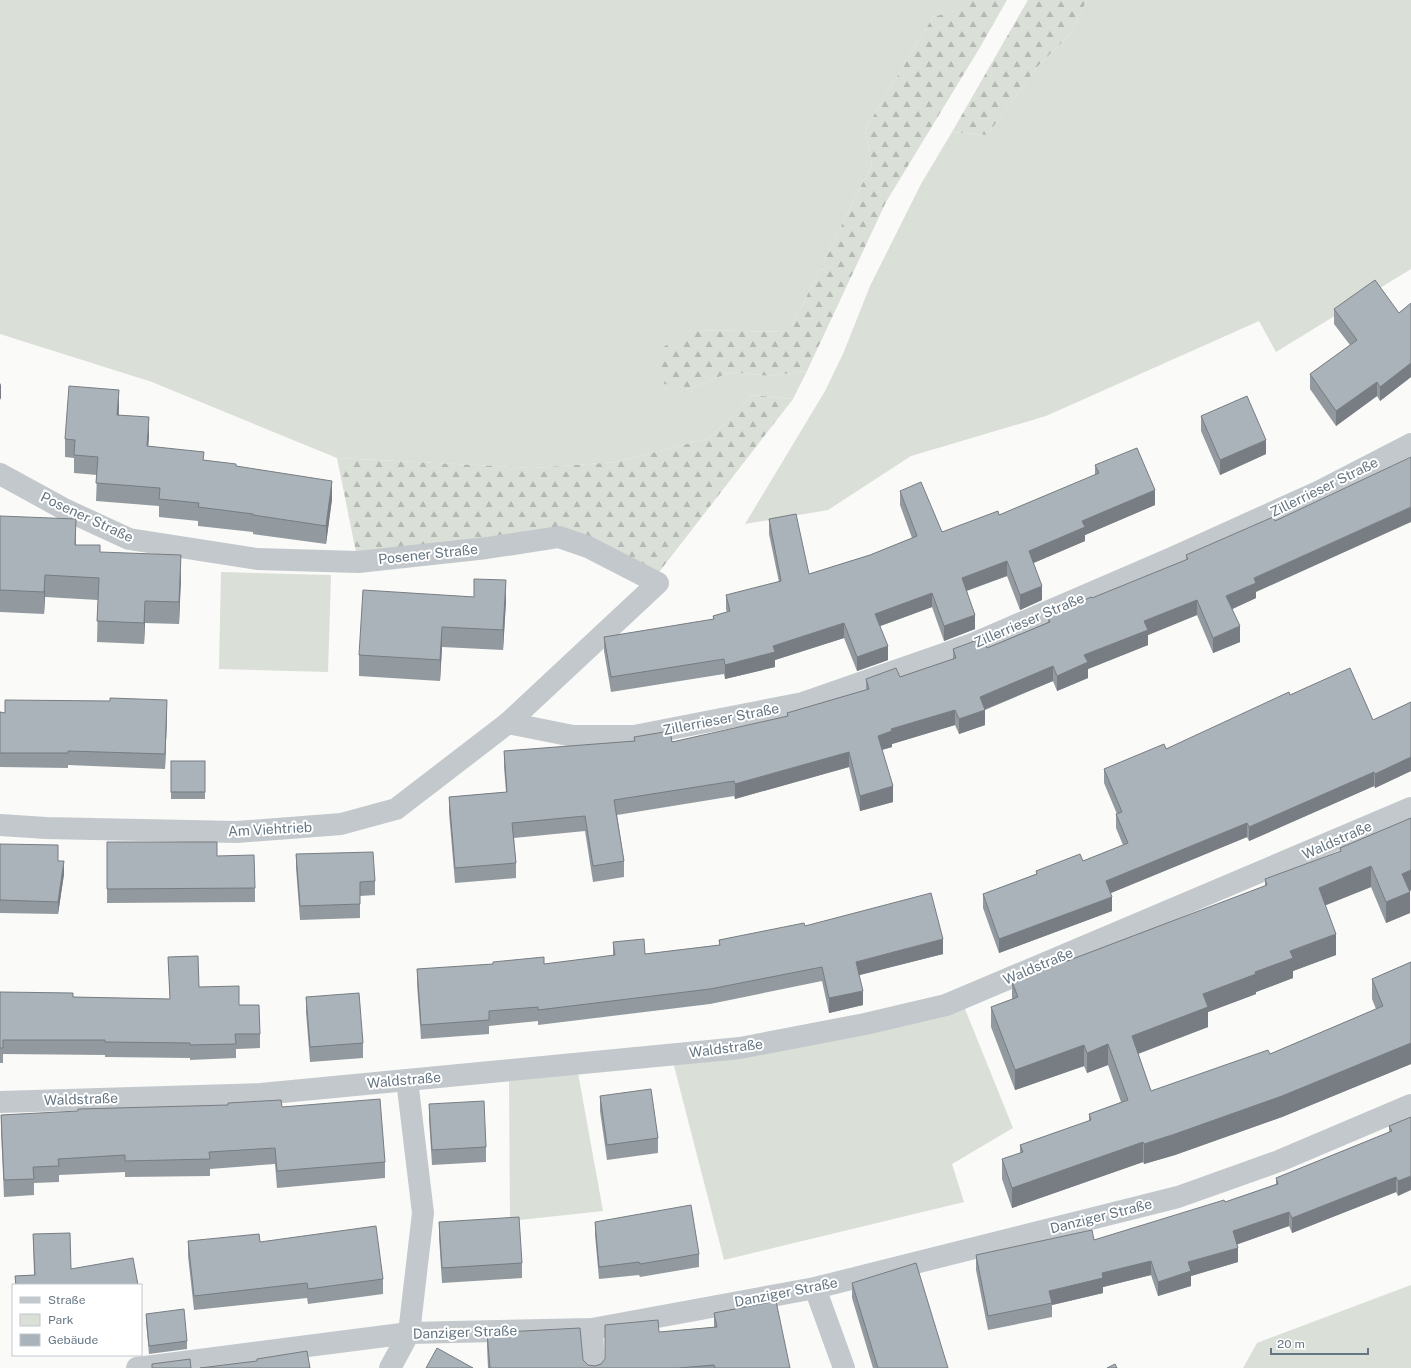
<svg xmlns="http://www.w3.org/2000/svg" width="1411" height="1368" font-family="'Public Sans',sans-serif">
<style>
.green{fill:#dadfd7}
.forest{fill:url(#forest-firs)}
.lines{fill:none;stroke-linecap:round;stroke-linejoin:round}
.minor{stroke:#c3c8cc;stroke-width:22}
.wall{fill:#929a9f}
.shaded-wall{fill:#777d82}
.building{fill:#aab3b9;stroke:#777d82}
.labels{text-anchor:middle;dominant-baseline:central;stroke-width:4;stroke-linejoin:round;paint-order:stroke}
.street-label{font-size:14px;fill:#657683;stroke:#fff}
</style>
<defs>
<pattern id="forest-firs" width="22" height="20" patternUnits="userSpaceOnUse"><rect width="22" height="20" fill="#dadfd7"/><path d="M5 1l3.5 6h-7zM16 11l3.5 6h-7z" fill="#b4b9b4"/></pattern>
</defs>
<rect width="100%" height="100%" fill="#fafaf8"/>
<g class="green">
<path d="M 0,0 L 966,0 L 962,9 L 933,17 L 865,130 L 872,164 L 789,332 L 696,330 L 686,390 L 731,372 L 769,376 L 807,371 L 793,399 L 752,395 L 710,438 L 616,462 L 533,468 L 337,458 L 152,382 L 0,334 Z"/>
<path d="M 1087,0 L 1411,0 L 1411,269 L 1276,352 L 1259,321 L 1046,416 L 911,456 L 828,510 L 745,524 L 825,391 L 843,354 L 870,286 L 921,184 L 952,132 L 987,135 L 1038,66 L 1070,34 Z"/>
<path d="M 221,572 L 331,575 L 328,672 L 219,669 Z"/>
<path d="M 963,1004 L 1013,1128 L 952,1164 L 964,1202 L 724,1260 L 673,1062 Z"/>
<path d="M 578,1073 L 603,1211 L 510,1221 L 509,1080 Z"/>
<path d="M 1411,1285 L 1411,1368 L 1243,1368 L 1257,1343 Z"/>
</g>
<g class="forest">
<path d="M 966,0 L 1007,0 L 979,49 L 886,202 L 807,371 L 769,376 L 731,372 L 686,390 L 658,382 L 661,348 L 696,330 L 789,332 L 872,164 L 865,130 L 933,17 L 961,9 Z"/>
<path d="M 1028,0 L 1087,0 L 1070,34 L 1038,66 L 987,135 L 952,132 Z"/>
<path d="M 752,395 L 793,399 L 656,576 L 560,531 L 357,557 L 337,458 L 533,468 L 616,462 L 710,438 Z"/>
</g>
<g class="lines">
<g class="minor">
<path d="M 0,474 L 64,509 L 129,539 L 257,559 L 358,562 L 487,548 L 559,537 L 588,547 L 658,583 L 508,723 L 396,809 L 341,824 L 237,832 L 46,828 L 0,825"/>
<path d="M 508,723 L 573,736 L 634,736 L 803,703 L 970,645 L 1174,557 L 1320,491 L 1411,444"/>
<path d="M 0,1102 L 261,1094 L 740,1048 L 865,1024 L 946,1005 L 1411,808"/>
<path d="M 815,1288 L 844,1368"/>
<path d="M 592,1329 L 594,1368"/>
<path d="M 137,1368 L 409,1333 L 592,1329 L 815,1288 L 1178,1197 L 1279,1161 L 1411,1105"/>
<path d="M 390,1368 L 409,1333 L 423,1213 L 407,1080"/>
</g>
</g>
<g class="wall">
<path d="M 1411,303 L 1411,377 L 1380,401 L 1377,396 L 1336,426 L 1310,389 L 1310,374 L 1350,345 L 1334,324 L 1334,309 L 1399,313 Z"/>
<path d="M 119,408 L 119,415 L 149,436 L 148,446 L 204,460 L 236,466 L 332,499 L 326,544 L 253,534 L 253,532 L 198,526 L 198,521 L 159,517 L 159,506 L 96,501 L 97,475 L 74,473 L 74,458 L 65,457 L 65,439 Z"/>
<path d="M 1201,416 L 1266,454 L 1220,475 L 1201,431 Z"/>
<path d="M 1095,465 L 1155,505 L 1085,535 L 1085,541 L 1033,563 L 1042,600 L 1020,610 L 1007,576 L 967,591 L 975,629 L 944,641 L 932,607 L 880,626 L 888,660 L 857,671 L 844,638 L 775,660 L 775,667 L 725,679 L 724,674 L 611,692 L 604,651 L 604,637 L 713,620 L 713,616 L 727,612 L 726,609 L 726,595 L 779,582 L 769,534 L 769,519 L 809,574 L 870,555 L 912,538 L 900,505 L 900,491 L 942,532 L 999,515 L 1095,475 Z"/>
<path d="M 0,516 L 76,545 L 181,577 L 179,624 L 145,623 L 144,644 L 97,642 L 98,600 L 45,597 L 44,614 L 0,612 Z"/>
<path d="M 1186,555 L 1256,592 L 1256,598 L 1232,609 L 1240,642 L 1213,653 L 1197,615 L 1148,635 L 1148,645 L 1088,669 L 1088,678 L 1057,691 L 1053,681 L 985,710 L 985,725 L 959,734 L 955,725 L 892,744 L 892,747 L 882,750 L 893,802 L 860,811 L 849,767 L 735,799 L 734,796 L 617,815 L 624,861 L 624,877 L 593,882 L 585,831 L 514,838 L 516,863 L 516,878 L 455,883 L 449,813 L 449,797 L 506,792 L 504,767 L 504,751 L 634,741 L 634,737 L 672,742 L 787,717 L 787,713 L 866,690 L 866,679 L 900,677 L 953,659 L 953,649 L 987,648 L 1048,622 L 1048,617 L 1186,560 Z"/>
<path d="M 474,597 L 506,601 L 503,650 L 442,647 L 440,681 L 359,676 L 359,655 Z"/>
<path d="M 1290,695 L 1373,720 L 1411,702 L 1411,771 L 1375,788 L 1374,786 L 1249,841 L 1247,837 L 1111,893 L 1112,911 L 999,953 L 983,908 L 983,894 L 1036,874 L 1036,871 L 1083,861 L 1123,845 L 1116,828 L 1116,814 L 1117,814 L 1104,783 L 1104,769 L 1166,749 Z"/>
<path d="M 0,712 L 5,713 L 167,715 L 165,769 L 68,765 L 68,768 L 0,767 Z"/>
<rect x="171" y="761" width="34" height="38"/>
<path d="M 1411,818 L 1411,890 L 1409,891 L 1410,913 L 1386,923 L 1371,887 L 1325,905 L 1336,955 L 1293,971 L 1293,978 L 1256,992 L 1256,994 L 1208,1012 L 1208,1027 L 1138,1054 L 1151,1091 L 1270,1054 L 1376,1009 L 1372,999 L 1372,979 L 1411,962 L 1411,1064 L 1282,1117 L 1175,1155 L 1144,1164 L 1143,1162 L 1012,1208 L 1002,1179 L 1002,1159 L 1020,1153 L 1020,1145 L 1089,1121 L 1089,1114 L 1121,1102 L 1108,1065 L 1087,1073 L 1084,1066 L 1015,1090 L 991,1027 L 991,1007 L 1012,999 L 1012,982 L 1265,886 L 1265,879 L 1340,852 L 1340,848 Z"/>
<path d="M 107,842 L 217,856 L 255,888 L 255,902 L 107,903 Z"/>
<path d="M 0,844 L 58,861 L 64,874 L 58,914 L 0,913 Z"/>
<path d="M 296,854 L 375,881 L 375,895 L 360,896 L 360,918 L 300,920 L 296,868 Z"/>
<path d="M 805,926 L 943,954 L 859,975 L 863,1005 L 829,1013 L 822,981 L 710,1004 L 538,1025 L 538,1021 L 489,1026 L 489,1034 L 421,1039 L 417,984 L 417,969 L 544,964 L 613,956 L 613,942 L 645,954 L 719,945 L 719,940 Z"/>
<path d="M 168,957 L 199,987 L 239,1005 L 260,1034 L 260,1048 L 236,1049 L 236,1058 L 190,1060 L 190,1058 L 105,1057 L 105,1055 L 3,1054 L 3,1063 L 0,1063 L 0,992 L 73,997 L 170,999 Z"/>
<path d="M 306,997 L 363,1043 L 363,1058 L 310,1062 L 306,1012 Z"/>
<path d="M 600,1096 L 658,1138 L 658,1153 L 607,1160 L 600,1111 Z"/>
<path d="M 429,1104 L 486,1147 L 486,1162 L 432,1165 L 429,1119 Z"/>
<path d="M 282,1107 L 385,1162 L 385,1178 L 277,1188 L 275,1164 L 210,1169 L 210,1176 L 125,1177 L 125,1172 L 59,1175 L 59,1182 L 34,1183 L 34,1195 L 4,1197 L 1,1131 L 1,1115 Z"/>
<path d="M 1411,1117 L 1398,1196 L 1396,1192 L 1292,1233 L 1289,1226 L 1237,1244 L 1238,1262 L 1191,1276 L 1191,1286 L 1158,1296 L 1151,1275 L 1103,1287 L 1103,1293 L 1052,1305 L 1052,1317 L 988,1330 L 976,1270 L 976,1255 L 1094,1240 L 1225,1202 L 1276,1184 L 1276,1178 L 1389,1132 L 1389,1126 Z"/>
<path d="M 439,1222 L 522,1263 L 522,1278 L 442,1283 L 439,1237 Z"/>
<path d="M 595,1222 L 699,1254 L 699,1267 L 640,1277 L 639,1275 L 599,1279 L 595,1235 Z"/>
<path d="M 33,1234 L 71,1269 L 138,1285 L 15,1285 L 15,1276 L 34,1275 Z"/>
<path d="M 188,1241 L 383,1279 L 383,1294 L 308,1304 L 307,1298 L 194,1310 L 188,1256 Z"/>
<path d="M 852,1283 L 948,1368 L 873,1368 L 852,1298 Z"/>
<path d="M 141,1301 L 142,1307 L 142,1321 L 141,1321 Z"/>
<path d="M 714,1313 L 790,1368 L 488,1368 L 487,1347 L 487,1333 L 583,1360 L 588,1365 L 595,1366 L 601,1364 L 659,1332 L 714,1327 Z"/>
<path d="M 146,1314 L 187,1341 L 187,1349 L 149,1354 L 146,1321 Z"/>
</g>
<g class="shaded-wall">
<path d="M 1411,363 L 1411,377 L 1380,401 L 1380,387 Z"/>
<path d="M 1377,382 L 1377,396 L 1336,426 L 1336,411 Z"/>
<path d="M 1,383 L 1,398 L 0,400 L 0,385 Z"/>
<path d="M 119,390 L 119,408 L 117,433 L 117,415 Z"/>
<path d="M 149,417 L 149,436 L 147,464 L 147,446 Z"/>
<path d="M 1266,440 L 1266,454 L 1220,475 L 1220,460 Z"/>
<path d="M 332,481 L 332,499 L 326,544 L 326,526 Z"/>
<path d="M 1155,490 L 1155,505 L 1085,535 L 1085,541 L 1029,565 L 1029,551 L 1082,521 Z"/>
<path d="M 1411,507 L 1411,522 L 1256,592 L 1256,598 L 1226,612 L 1226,596 L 1254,578 Z"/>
<path d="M 76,519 L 76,541 L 75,566 L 75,545 Z"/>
<path d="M 181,555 L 181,577 L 179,624 L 179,602 Z"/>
<path d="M 1007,561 L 1007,576 L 962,592 L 962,578 Z"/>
<path d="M 45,575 L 45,597 L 44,614 L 44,592 Z"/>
<path d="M 506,580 L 506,601 L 503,650 L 503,630 Z"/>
<path d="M 1042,586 L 1042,600 L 1020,610 L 1020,595 Z"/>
<path d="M 932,593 L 932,607 L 875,628 L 875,614 Z"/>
<path d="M 1197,600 L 1197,615 L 1148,635 L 1148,645 L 1088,669 L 1088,678 L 1057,691 L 1057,676 L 1084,655 L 1144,621 Z"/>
<path d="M 145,601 L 145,623 L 144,644 L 144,623 Z"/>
<path d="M 975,615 L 975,629 L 944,641 L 944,626 Z"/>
<path d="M 844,623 L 844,638 L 775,660 L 775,667 L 725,679 L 725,665 L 773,646 Z"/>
<path d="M 1240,626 L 1240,642 L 1213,653 L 1213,638 Z"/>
<path d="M 442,627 L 442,647 L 440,681 L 440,660 Z"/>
<path d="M 888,646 L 888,660 L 857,671 L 857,657 Z"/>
<path d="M 1053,666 L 1053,681 L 983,710 L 985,710 L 985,725 L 959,734 L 959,719 L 980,697 Z"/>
<path d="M 167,700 L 167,715 L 165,769 L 165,754 Z"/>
<path d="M 955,710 L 955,725 L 892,744 L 892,747 L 878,751 L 878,736 L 891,729 Z"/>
<path d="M 849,752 L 849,767 L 735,799 L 735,784 Z"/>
<path d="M 1411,757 L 1411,771 L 1375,788 L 1375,774 Z"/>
<path d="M 1374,772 L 1374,786 L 1249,841 L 1249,827 Z"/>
<path d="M 893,786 L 893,802 L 860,811 L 860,796 Z"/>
<path d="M 1247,823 L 1247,837 L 1106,895 L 1106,881 Z"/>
<path d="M 64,861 L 64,874 L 58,914 L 58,902 Z"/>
<path d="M 1371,866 L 1371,887 L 1319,908 L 1319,888 Z"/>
<path d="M 1411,870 L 1411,890 L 1402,895 L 1402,874 Z"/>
<path d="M 1410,892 L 1410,913 L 1386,923 L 1386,902 Z"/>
<path d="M 1112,897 L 1112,911 L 999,953 L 999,939 Z"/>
<path d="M 1336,934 L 1336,955 L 1293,971 L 1293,978 L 1256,992 L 1256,994 L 1208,1012 L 1208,1027 L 1132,1056 L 1132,1036 L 1203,994 L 1255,972 L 1290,951 Z"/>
<path d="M 943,939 L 943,954 L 856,976 L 856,962 Z"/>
<path d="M 863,991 L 863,1005 L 829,1013 L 829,998 Z"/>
<path d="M 1411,1043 L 1411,1064 L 1282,1117 L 1175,1155 L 1144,1164 L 1144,1144 Z"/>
<path d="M 1108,1044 L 1108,1065 L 1087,1073 L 1087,1053 Z"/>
<path d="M 1084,1045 L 1084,1066 L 1015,1090 L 1015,1070 Z"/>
<path d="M 1143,1142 L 1143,1162 L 1012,1208 L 1012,1188 Z"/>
<path d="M 1411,1176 L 1411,1190 L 1398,1196 L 1398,1181 Z"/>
<path d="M 1396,1177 L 1396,1192 L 1292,1233 L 1292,1218 Z"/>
<path d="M 1289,1212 L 1289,1226 L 1233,1246 L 1233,1231 Z"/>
<path d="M 1238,1248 L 1238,1262 L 1191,1276 L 1191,1286 L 1158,1296 L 1158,1282 L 1188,1262 Z"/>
<path d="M 1151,1261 L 1151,1275 L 1103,1287 L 1103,1293 L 1052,1305 L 1049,1291 L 1102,1273 Z"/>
</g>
<g class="building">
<path d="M 1375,280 L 1399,313 L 1411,303 L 1411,363 L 1380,387 L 1377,382 L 1336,411 L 1310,374 L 1357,340 L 1334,309 Z"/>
<path d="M 69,386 L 119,390 L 117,415 L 149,417 L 147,446 L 204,452 L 203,460 L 236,464 L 236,466 L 332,481 L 326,526 L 253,515 L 253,514 L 198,507 L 199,503 L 159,499 L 160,488 L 96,483 L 98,457 L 74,455 L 75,440 L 65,439 Z"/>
<path d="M 1247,396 L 1266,440 L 1220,460 L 1201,416 Z"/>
<path d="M 1137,448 L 1155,490 L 1082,521 L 1085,527 L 1029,551 L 1042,586 L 1020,595 L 1007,561 L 962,578 L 975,615 L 944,626 L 932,593 L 875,614 L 888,646 L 857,657 L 844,623 L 773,646 L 775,652 L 725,665 L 724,659 L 611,677 L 604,637 L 714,619 L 713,616 L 730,611 L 726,595 L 781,581 L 769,519 L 796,514 L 809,574 L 870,555 L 917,536 L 900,491 L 921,482 L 942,532 L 998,511 L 999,515 L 1099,473 L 1095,465 Z"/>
<path d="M 1411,457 L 1411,507 L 1254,578 L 1256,583 L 1226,596 L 1240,626 L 1213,638 L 1197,600 L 1144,621 L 1148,630 L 1084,655 L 1088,662 L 1057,676 L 1053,666 L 980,697 L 985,710 L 959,719 L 955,710 L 891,729 L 892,731 L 878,736 L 893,786 L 860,796 L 849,752 L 735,784 L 734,781 L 614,800 L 624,861 L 593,866 L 585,816 L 512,823 L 516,863 L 455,868 L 449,797 L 507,792 L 504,751 L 635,741 L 634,737 L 670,731 L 672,742 L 788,716 L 787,713 L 869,689 L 866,679 L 896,668 L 900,677 L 956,658 L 953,649 L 983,638 L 987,648 L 1050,622 L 1048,617 L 1091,597 L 1092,598 L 1188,559 L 1186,555 L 1273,517 L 1275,521 Z"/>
<path d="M 0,516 L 76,519 L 75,545 L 100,545 L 100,552 L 181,555 L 179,602 L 145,601 L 144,623 L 97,621 L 99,578 L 45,575 L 44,592 L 0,590 Z"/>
<path d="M 474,579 L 506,580 L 503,630 L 442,627 L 440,660 L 359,655 L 363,590 L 474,597 Z"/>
<path d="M 1350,668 L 1373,720 L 1411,702 L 1411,757 L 1375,774 L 1374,772 L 1249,827 L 1247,823 L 1106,881 L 1112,897 L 999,939 L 983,894 L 1037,874 L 1036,871 L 1080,854 L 1083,861 L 1128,843 L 1116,814 L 1122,812 L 1104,769 L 1164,744 L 1166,749 L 1289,692 L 1290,695 Z"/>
<path d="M 110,698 L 167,700 L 165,754 L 68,751 L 68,753 L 0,753 L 0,712 L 5,713 L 5,700 L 110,701 Z"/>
<rect x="171" y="761" width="34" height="31"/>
<path d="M 1411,818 L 1411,870 L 1402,874 L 1410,892 L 1386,902 L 1371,866 L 1319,888 L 1336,934 L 1290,951 L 1293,958 L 1255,972 L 1256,974 L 1203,994 L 1208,1007 L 1132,1036 L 1151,1091 L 1268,1050 L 1270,1054 L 1383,1006 L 1372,979 L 1411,962 L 1411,1043 L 1282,1096 L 1175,1134 L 1144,1144 L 1143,1142 L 1012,1188 L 1002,1159 L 1023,1152 L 1020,1145 L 1091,1120 L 1089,1114 L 1128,1100 L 1108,1044 L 1087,1053 L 1084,1045 L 1015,1070 L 991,1007 L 1018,997 L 1012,982 L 1267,885 L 1265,879 L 1341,851 L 1340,848 Z"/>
<path d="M 107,842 L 217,842 L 217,856 L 254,855 L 255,888 L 107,889 Z"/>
<path d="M 0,844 L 58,845 L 58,861 L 64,861 L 58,902 L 0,900 Z"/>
<path d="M 373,852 L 375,881 L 360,882 L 360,904 L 300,906 L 296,854 Z"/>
<path d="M 931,893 L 943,939 L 856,962 L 863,991 L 829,998 L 822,967 L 710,989 L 538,1010 L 538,1007 L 489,1011 L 489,1020 L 421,1025 L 417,969 L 493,964 L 493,962 L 544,957 L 544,964 L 615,955 L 613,942 L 644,939 L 645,954 L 720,945 L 719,940 L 804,923 L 805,926 Z"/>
<path d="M 198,956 L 199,987 L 239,986 L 239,1005 L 259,1005 L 260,1034 L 235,1034 L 236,1044 L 190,1045 L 190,1043 L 105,1042 L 105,1040 L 3,1040 L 3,1048 L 0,1048 L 0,992 L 73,993 L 73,997 L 170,999 L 168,957 Z"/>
<path d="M 359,993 L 363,1043 L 310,1047 L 306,997 Z"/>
<path d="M 651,1089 L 658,1138 L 607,1145 L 600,1096 Z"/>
<path d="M 380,1099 L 385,1162 L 277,1171 L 275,1148 L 209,1152 L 210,1159 L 125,1161 L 125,1155 L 58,1159 L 59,1166 L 33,1167 L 34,1179 L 4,1180 L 1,1115 L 78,1111 L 78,1109 L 228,1105 L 228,1103 L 281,1100 L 282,1107 Z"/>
<path d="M 484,1101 L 486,1147 L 432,1150 L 429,1104 Z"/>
<path d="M 1411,1117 L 1411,1176 L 1398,1181 L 1396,1177 L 1292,1218 L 1289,1212 L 1233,1231 L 1238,1248 L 1188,1262 L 1191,1271 L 1158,1282 L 1151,1261 L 1102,1273 L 1103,1278 L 1049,1291 L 1052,1303 L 988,1316 L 976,1255 L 1092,1230 L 1094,1240 L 1224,1200 L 1225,1202 L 1278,1184 L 1276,1178 L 1392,1131 L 1389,1126 Z"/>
<path d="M 691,1205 L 699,1254 L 640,1264 L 639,1262 L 599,1267 L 595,1222 Z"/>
<path d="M 519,1217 L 522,1263 L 442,1268 L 439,1222 Z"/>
<path d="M 376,1226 L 383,1279 L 308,1289 L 307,1283 L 194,1296 L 188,1241 L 259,1234 L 260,1242 Z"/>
<path d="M 70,1233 L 71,1269 L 133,1258 L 138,1285 L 16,1285 L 15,1276 L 35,1275 L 33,1234 Z"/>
<path d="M 916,1263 L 948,1368 L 878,1368 L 852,1283 Z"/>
<path d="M 776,1301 L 790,1368 L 715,1368 L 714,1365 L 678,1368 L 490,1368 L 487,1333 L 580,1328 L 583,1360 L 588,1365 L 595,1366 L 601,1364 L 605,1359 L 605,1325 L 658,1320 L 659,1332 L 717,1327 L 714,1313 Z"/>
<path d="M 184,1309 L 187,1341 L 149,1346 L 146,1314 Z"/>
<path d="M 437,1348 L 473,1368 L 426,1368 Z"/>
<path d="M 307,1351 L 310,1368 L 200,1368 L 257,1361 L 257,1359 Z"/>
<path d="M 190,1359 L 191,1368 L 152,1368 L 152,1364 Z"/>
<path d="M 1115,1364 L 1117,1368 L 1107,1368 Z"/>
</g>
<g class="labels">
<g class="street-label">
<text transform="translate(1324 487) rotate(-26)">Zillerrieser Straße</text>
<text transform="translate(87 517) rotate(25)">Posener Straße</text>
<text transform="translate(428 554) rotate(-6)">Posener Straße</text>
<text transform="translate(1029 620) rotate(-23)">Zillerrieser Straße</text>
<text transform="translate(721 719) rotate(-11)">Zillerrieser Straße</text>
<text transform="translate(270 829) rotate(-3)">Am Viehtrieb</text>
<text transform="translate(1337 840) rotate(-24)">Waldstraße</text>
<text transform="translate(1038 966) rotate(-23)">Waldstraße</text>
<text transform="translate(726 1048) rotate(-7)">Waldstraße</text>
<text transform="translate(404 1080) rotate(-5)">Waldstraße</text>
<text transform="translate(81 1099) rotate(-2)">Waldstraße</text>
<text transform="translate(1101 1216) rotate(-14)">Danziger Straße</text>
<text transform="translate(786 1292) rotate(-11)">Danziger Straße</text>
<text transform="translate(465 1332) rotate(-2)">Danziger Straße</text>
</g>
</g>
<rect x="12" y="1284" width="130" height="72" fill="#ffffff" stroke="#c1c8cd"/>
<rect x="20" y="1297" width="20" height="6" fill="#c3c8cc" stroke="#c1c8cd"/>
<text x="48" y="1304" font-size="12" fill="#657683">Straße</text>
<rect x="20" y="1314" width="20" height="12" fill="#dadfd7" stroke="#c1c8cd"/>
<text x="48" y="1324" font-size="12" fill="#657683">Park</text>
<rect x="20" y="1334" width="20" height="12" fill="#aab3b9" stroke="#c1c8cd"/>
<text x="48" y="1344" font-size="12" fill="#657683">Gebäude</text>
<path d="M1271 1348v6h97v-6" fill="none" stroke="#657683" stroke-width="2"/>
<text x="1277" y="1348" font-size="12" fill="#657683" stroke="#ffffff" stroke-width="3" paint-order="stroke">20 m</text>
</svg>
